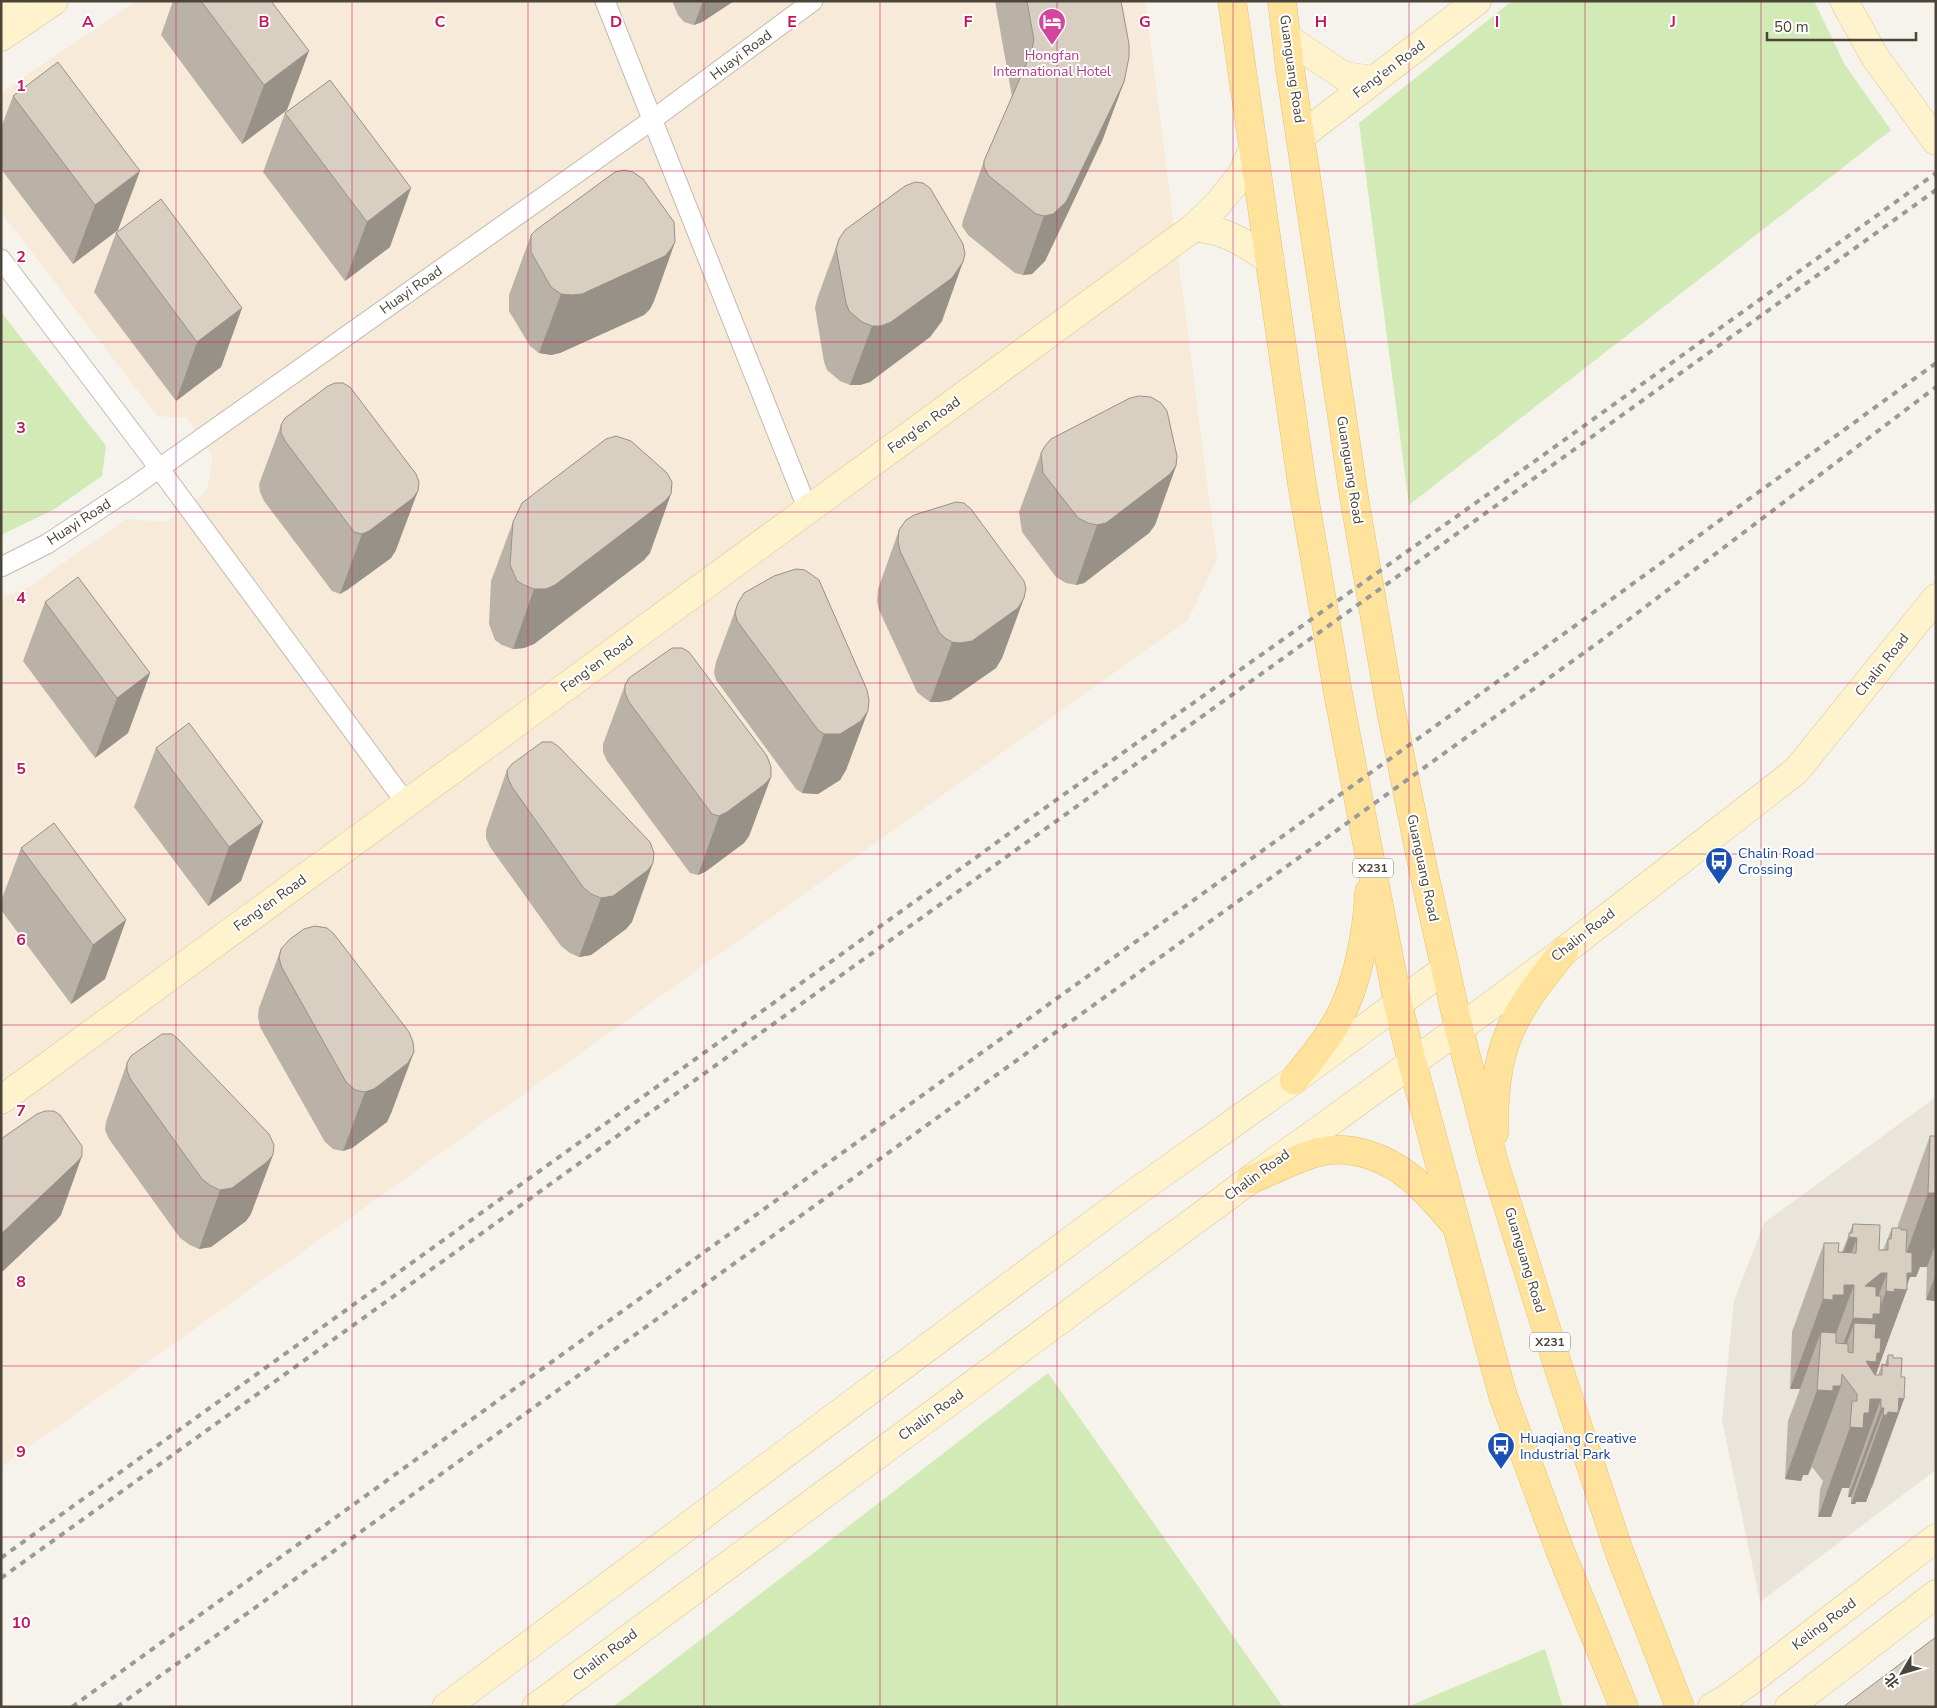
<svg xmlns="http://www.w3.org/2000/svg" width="1937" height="1708" font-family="'Nunito Sans','Noto Sans SC',sans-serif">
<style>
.residential{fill:#eae5da}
.commercial{fill:#f7ead8}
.green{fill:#d2eab5}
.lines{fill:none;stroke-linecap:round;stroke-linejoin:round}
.street-casing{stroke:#c2bbae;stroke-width:21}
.secondary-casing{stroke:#d6c79b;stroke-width:29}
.primary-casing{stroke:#e6c16a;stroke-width:29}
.street{stroke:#fff;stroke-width:19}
.secondary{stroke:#fff3cd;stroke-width:28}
.primary{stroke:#ffe39c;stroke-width:28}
.rail{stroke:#9a9a9a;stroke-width:4;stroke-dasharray:6 6;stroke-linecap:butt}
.wall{fill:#bab2a6}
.shaded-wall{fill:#979187}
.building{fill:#d8cfc1;stroke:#979187}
.grid{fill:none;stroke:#c2185b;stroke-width:1;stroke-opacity:0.55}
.labels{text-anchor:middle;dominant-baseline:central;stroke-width:4;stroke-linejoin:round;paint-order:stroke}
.shield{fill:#fff;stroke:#817c74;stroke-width:1}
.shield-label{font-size:12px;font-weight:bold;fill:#4b4439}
.street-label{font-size:14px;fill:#4b4439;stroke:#fff}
.hotel-label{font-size:14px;fill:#b23c85;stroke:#fff}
.transit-label{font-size:14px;fill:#164399;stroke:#fff;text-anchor:start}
.grid-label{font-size:16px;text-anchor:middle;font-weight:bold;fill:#c2185b;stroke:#fff;stroke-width:4;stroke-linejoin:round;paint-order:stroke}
</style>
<rect width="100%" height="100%" fill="#f6f3ec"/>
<path class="residential" d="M 1936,1097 L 1936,1470 L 1760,1602 L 1722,1420 L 1734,1301 L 1764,1223 Z"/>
<path class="commercial" d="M 136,1 L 1145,1 L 1217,559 L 1188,620 L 1,1467 L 1,598 L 29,587 L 126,519 L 165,522 L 207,491 L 213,457 L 187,418 L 157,416 L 1,212 L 1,93 Z"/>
<g class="green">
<path d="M 1512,1 L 1814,1 L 1845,65 L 1891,130 L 1409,505 L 1359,123 Z"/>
<path d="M 1,312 L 106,446 L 102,476 L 53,510 L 1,535 Z"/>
<path d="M 1048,1373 L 1283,1707 L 613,1707 Z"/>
<path d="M 1545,1649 L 1563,1707 L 1407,1707 Z"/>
</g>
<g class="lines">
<defs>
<g id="street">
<path d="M 605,1 L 808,510"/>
<path d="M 1,259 L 159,468 L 406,803"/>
<path d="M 1,567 L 47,544 L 130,489 L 652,120 L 813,1"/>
</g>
<g id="secondary">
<path d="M 1844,1 L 1875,57 L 1936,141"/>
<path d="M 1,9 L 12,1"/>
<path d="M 1,37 L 54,1"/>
<path d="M 1287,38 L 1344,76 L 1374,80"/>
<path d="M 1301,136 L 1477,1"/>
<path d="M 1253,149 L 1241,176 L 1215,207 L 1193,228 C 1223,228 1246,244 1270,260"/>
<path d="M 1,1100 L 1193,228"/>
<path d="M 446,1707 L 1129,1197 L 1294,1080 L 1445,969"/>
<path d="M 536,1707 L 1251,1179 L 1459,1029 L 1564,951 L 1796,771 L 1936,598"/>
<path d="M 1712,1707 L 1724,1700 L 1749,1682 L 1936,1538"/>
<path d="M 1789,1707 L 1936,1594"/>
</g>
<g id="primary">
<path d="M 1232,1 L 1302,484 L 1338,693 L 1398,1004 L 1412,1062 L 1503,1396 L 1561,1553 L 1624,1707"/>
<path d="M 1282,1 L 1290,69 L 1354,497 L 1391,711 L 1422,864 L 1459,1029 L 1493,1159 L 1558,1366 L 1620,1554 L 1680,1707"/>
<path d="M 1294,1080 C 1309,1062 1323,1045 1335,1025 C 1357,989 1367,933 1369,892"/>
<path d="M 1494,1133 C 1494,1099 1496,1062 1510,1031 C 1523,1001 1544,976 1564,951"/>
<path d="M 1251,1179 C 1273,1171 1296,1158 1319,1152 C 1350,1144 1387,1158 1411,1178 C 1427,1191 1440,1207 1453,1222"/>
</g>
</defs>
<use href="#street" class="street-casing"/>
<use href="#secondary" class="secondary-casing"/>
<use href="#primary" class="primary-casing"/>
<use href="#street" class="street"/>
<use href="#secondary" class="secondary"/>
<use href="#primary" class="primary"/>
<g class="rail">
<path d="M 1,1558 L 1035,815 L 1542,456 L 1936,173"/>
<path d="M 1,1578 L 1936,190"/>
<path d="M 72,1707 L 1583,620 L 1936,363"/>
<path d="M 117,1707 L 1599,642 L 1936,387"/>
</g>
</g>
<g class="wall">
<path d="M 173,1 L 271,1 L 287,110 L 242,144 L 161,35 Z"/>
<path d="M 672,1 L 734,1 L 702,22 L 694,25 L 684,22 L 678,15 Z"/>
<path d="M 995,1 L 1121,1 L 1124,82 L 1102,141 L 1045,261 L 1032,274 L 1023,275 L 1015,273 L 968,235 L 962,226 L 963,220 L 984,161 L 1012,97 Z"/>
<path d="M 13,96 L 118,230 L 73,264 L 1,169 L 1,128 Z"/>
<path d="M 285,113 L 390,247 L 345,281 L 263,172 Z"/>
<path d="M 116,233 L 242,308 L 221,367 L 176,401 L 94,292 Z"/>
<path d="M 531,235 L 675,242 L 654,301 L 650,309 L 644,315 L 560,353 L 551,355 L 539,353 L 530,346 L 509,311 L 509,295 Z"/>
<path d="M 839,239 L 942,321 L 930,337 L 870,382 L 860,385 L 850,385 L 840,381 L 827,370 L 824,362 L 815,308 L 817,299 Z"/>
<path d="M 281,425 L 396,550 L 391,558 L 347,590 L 340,594 L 332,591 L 264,501 L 260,492 L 259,484 Z"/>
<path d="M 1041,453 L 1176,466 L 1155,525 L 1149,533 L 1084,583 L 1076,585 L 1066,583 L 1056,577 L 1022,532 L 1019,512 Z"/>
<path d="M 513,522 L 650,553 L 644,560 L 534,644 L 524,648 L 513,649 L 502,645 L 495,640 L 489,624 L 491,581 Z"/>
<path d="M 899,530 L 1024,598 L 1002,658 L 996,668 L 950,700 L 939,702 L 930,702 L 923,697 L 917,692 L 879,610 L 877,601 L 878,589 Z"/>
<path d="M 45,602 L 150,673 L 128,733 L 95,758 L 23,661 Z"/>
<path d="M 738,603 L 868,711 L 846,770 L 840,780 L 818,794 L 802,793 L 796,789 L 716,680 L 714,672 L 716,662 Z"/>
<path d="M 625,685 L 771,777 L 749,836 L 744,843 L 705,872 L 698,875 L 690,873 L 607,761 L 603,752 L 603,744 Z"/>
<path d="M 189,723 L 241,881 L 208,906 L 134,807 L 156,748 Z"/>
<path d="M 507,770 L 632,922 L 626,929 L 591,955 L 579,957 L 570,953 L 561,946 L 490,847 L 486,838 L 486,830 Z"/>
<path d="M 21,848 L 126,920 L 105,979 L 71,1004 L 1,910 L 1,901 Z"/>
<path d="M 281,949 L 392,1111 L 387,1122 L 352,1148 L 343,1151 L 333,1149 L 325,1142 L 260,1027 L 258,1017 L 259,1008 Z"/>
<path d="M 127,1063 L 251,1214 L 246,1221 L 211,1247 L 199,1249 L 190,1245 L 180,1238 L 109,1139 L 105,1130 L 106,1122 Z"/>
<path d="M 1930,1136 L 1936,1136 L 1936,1301 L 1926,1300 L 1927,1267 L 1920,1267 L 1916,1277 L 1910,1277 L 1876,1375 L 1878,1375 L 1882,1364 L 1885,1364 L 1888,1355 L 1893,1358 L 1901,1377 L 1904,1399 L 1872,1488 L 1871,1488 L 1866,1502 L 1856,1502 L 1855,1504 L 1851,1504 L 1851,1497 L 1848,1497 L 1849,1488 L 1842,1488 L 1831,1517 L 1818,1517 L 1820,1490 L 1823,1481 L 1812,1467 L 1808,1475 L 1803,1475 L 1801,1481 L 1785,1479 L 1788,1421 L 1800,1389 L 1790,1389 L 1792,1332 L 1824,1243 L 1838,1252 L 1842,1252 L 1853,1224 L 1879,1250 L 1883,1250 L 1892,1228 L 1898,1228 L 1898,1225 Z"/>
</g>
<g class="shaded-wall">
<path d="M 703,1 L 734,1 L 702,22 L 694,25 Z"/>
<path d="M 309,51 L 287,110 L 242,144 L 264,85 Z"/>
<path d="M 1124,82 L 1102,141 L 1045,261 L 1032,274 L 1023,275 L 1044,216 Z"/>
<path d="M 140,171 L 118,230 L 73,264 L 95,205 Z"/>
<path d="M 411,188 L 390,247 L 345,281 L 367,222 Z"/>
<path d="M 675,242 L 654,301 L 650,309 L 644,315 L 560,353 L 551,355 L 539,353 L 561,294 Z"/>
<path d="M 963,262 L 942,321 L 930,337 L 870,382 L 860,385 L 850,385 L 872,326 Z"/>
<path d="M 242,308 L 221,367 L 176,401 L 197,342 Z"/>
<path d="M 1176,466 L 1155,525 L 1149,533 L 1084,583 L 1076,585 L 1097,525 Z"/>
<path d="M 418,491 L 396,550 L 391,558 L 347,590 L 340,594 L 362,534 Z"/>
<path d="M 671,494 L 650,553 L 644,560 L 534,644 L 524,648 L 513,649 L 534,589 Z"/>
<path d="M 1024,598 L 1002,658 L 996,668 L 950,700 L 939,702 L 930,702 L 952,642 Z"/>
<path d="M 150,673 L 128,733 L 95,758 L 117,698 Z"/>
<path d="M 868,711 L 846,770 L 840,780 L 818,794 L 802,793 L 824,734 Z"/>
<path d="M 771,777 L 749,836 L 744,843 L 705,872 L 698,875 L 719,816 Z"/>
<path d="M 263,822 L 241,881 L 208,906 L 229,847 Z"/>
<path d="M 653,863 L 632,922 L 626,929 L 591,955 L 579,957 L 601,898 Z"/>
<path d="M 126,920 L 105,979 L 71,1004 L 93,945 Z"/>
<path d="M 414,1052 L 392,1111 L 387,1122 L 352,1148 L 343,1151 L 365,1092 Z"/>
<path d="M 273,1155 L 251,1214 L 246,1221 L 211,1247 L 199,1249 L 220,1190 Z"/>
<path d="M 82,1156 L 61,1215 L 56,1221 L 1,1273 L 1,1234 Z"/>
<path d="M 1936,1182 L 1936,1243 L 1927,1267 L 1920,1267 L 1916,1277 L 1910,1277 L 1905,1290 L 1907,1290 L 1874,1379 L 1870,1399 L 1881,1399 L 1849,1488 L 1842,1488 L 1831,1517 L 1818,1517 L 1850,1427 L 1857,1401 L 1857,1394 L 1853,1353 L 1854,1323 L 1830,1391 L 1833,1386 L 1841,1386 L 1808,1475 L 1803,1475 L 1801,1481 L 1785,1479 L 1817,1390 L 1826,1391 L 1853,1318 L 1865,1286 L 1881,1273 L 1887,1273 L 1870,1319 L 1873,1314 L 1878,1314 L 1886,1291 L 1896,1282 L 1928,1193 Z"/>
<path d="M 1849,1237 L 1857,1238 L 1836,1295 L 1844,1285 L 1854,1285 L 1821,1374 L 1821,1332 L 1800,1389 L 1790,1389 L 1823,1299 L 1826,1300 Z"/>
<path d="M 1936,1274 L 1936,1301 L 1926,1300 Z"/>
<path d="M 1899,1398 L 1904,1399 L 1866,1502 L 1856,1502 L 1855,1504 L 1851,1504 L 1883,1415 Z"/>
<path d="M 1881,1408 L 1884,1408 L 1851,1497 L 1848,1497 Z"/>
</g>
<g class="building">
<path d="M 201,1 L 271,1 L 309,51 L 264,85 Z"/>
<path d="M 1027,1 L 1121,1 L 1129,44 L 1129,57 L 1124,82 L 1066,202 L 1053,214 L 1044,216 L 1036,214 L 989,176 L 984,167 L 984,161 L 1031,53 L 1034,40 Z"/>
<path d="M 58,62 L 140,171 L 95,205 L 13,96 Z"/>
<path d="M 330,80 L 411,188 L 367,222 L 285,113 Z"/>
<path d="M 624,170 L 633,172 L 643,179 L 674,222 L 675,242 L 671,249 L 665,256 L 582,294 L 572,295 L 561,294 L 551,287 L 531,252 L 531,235 L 536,230 L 615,172 Z"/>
<path d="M 915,182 L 923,183 L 930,188 L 963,244 L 965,254 L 963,262 L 952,278 L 891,322 L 881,326 L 872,326 L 862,322 L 849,311 L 846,303 L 836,249 L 839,239 L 845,230 L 905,186 Z"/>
<path d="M 161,199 L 242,308 L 197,342 L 116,233 Z"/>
<path d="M 335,383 L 343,383 L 350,387 L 416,474 L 419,482 L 418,491 L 413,498 L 369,531 L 362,534 L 354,532 L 285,441 L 281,433 L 281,425 L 285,418 L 328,386 Z"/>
<path d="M 1139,396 L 1151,397 L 1161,403 L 1167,411 L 1177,456 L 1176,466 L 1170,474 L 1106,523 L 1097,525 L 1088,523 L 1078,518 L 1043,473 L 1041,453 L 1045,446 L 1051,439 L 1130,398 Z"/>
<path d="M 616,436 L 631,441 L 667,473 L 672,482 L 671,494 L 665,501 L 555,585 L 546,589 L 534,589 L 524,585 L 517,581 L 510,565 L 513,522 L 522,503 L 606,439 Z"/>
<path d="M 956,502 L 964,503 L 971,509 L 1024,581 L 1026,589 L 1024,598 L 1018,608 L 972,641 L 960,643 L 952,642 L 945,638 L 939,632 L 900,551 L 898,541 L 899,530 L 906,520 L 914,515 Z"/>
<path d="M 796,569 L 805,570 L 819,580 L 867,690 L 869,700 L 868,711 L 861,721 L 840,734 L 824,734 L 818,730 L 737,621 L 735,612 L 738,603 L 744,593 L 774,576 Z"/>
<path d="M 78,577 L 150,673 L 117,698 L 45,602 Z"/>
<path d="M 672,648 L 682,648 L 689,652 L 767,756 L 771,767 L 771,777 L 765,784 L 727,812 L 719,816 L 712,814 L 629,702 L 625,693 L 625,685 L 629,678 Z"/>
<path d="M 189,723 L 263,822 L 229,847 L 156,748 Z"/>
<path d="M 542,742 L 552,742 L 559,747 L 650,842 L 654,853 L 653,863 L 648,870 L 613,896 L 601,898 L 591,894 L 583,887 L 512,787 L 508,778 L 507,770 L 512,764 Z"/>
<path d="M 54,823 L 126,920 L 93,945 L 21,848 Z"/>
<path d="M 315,926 L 327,928 L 334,934 L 409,1032 L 413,1042 L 414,1052 L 408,1063 L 374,1089 L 365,1092 L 355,1090 L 346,1082 L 282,968 L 279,958 L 281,949 L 290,939 L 304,929 Z"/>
<path d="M 162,1034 L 172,1034 L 178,1039 L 269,1134 L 274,1145 L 273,1155 L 267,1162 L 232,1188 L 220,1190 L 211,1186 L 202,1179 L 131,1080 L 127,1071 L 127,1063 L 131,1056 Z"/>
<path d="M 45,1111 L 54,1111 L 60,1115 L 82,1146 L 82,1156 L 77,1162 L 1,1234 L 1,1139 L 37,1114 Z"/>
<path d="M 1930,1136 L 1936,1136 L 1936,1193 L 1928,1193 Z"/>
<path d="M 1853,1224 L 1880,1225 L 1879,1250 L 1888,1250 L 1888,1239 L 1891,1239 L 1892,1228 L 1901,1228 L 1901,1230 L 1907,1230 L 1906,1252 L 1912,1253 L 1912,1273 L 1907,1273 L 1907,1290 L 1894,1289 L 1895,1292 L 1886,1291 L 1887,1273 L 1881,1273 L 1865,1286 L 1876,1287 L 1876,1296 L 1881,1296 L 1880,1314 L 1873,1314 L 1873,1319 L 1853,1318 L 1854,1285 L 1844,1285 L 1844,1295 L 1833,1295 L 1833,1300 L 1823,1299 L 1824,1243 L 1839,1243 L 1838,1252 L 1856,1253 L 1857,1238 L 1849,1237 L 1849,1233 L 1852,1233 Z"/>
<path d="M 1854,1323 L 1876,1324 L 1875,1338 L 1881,1338 L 1880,1353 L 1877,1353 L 1876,1362 L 1866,1361 L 1875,1375 L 1882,1375 L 1882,1364 L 1888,1366 L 1888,1355 L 1893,1355 L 1893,1358 L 1902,1358 L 1901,1377 L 1905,1377 L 1904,1399 L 1899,1398 L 1898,1413 L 1888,1412 L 1887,1415 L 1883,1415 L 1884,1408 L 1881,1408 L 1881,1399 L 1870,1399 L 1869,1413 L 1864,1413 L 1863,1428 L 1850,1427 L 1852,1401 L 1857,1401 L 1857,1394 L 1842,1374 L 1841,1386 L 1833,1386 L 1833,1391 L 1817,1390 L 1821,1332 L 1836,1333 L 1836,1343 L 1848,1344 L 1848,1352 L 1853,1353 Z"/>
<path d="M 1936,1637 L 1936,1707 L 1843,1707 Z"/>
</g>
<path class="grid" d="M 176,1 L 176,1707M 352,1 L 352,1707M 528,1 L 528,1707M 704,1 L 704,1707M 880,1 L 880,1707M 1057,1 L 1057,1707M 1233,1 L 1233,1707M 1409,1 L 1409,1707M 1585,1 L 1585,1707M 1761,1 L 1761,1707M 1,171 L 1936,171M 1,342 L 1936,342M 1,512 L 1936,512M 1,683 L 1936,683M 1,854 L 1936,854M 1,1025 L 1936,1025M 1,1196 L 1936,1196M 1,1366 L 1936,1366M 1,1537 L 1936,1537"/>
<defs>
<symbol id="hotel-pin" viewBox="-11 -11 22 30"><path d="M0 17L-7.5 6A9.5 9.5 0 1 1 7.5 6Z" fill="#d1479c" stroke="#fff"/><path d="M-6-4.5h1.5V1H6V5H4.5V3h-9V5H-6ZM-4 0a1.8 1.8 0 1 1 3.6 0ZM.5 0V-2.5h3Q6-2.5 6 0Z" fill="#fff"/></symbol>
<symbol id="bus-pin" viewBox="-11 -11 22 30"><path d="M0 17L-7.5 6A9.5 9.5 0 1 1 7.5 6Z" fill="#1a4fb4" stroke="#fff"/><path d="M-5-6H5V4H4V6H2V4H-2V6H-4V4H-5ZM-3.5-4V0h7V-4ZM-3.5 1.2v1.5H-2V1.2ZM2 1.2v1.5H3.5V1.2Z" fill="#fff"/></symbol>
</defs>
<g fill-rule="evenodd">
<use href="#hotel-pin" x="1036" y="6" width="32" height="43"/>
<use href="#bus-pin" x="1703" y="845" width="32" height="43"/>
<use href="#bus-pin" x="1485" y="1430" width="32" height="43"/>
</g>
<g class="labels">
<g class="shield">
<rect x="1353" y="858.5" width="40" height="19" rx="4"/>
<rect x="1530" y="1332.5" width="40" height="19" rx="4"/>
</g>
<g class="shield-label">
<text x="1373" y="868">X231</text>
<text x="1550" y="1342">X231</text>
</g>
<g class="street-label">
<text transform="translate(741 55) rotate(-37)">Huayi Road</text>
<text transform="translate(1292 69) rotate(82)">Guanguang Road</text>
<text transform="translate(1389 69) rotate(-37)">Feng'en Road</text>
<text transform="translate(411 290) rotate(-35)">Huayi Road</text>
<text transform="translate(924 425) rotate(-36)">Feng'en Road</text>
<text transform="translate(1350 470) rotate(81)">Guanguang Road</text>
<text transform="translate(79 522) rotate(-33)">Huayi Road</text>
<text transform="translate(597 664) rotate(-36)">Feng'en Road</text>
<text transform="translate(1882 665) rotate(-51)">Chalin Road</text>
<text transform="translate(1423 868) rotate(78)">Guanguang Road</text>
<text transform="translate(270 903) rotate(-36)">Feng'en Road</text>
<text transform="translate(1583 935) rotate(-38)">Chalin Road</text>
<text transform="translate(1257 1175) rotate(-36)">Chalin Road</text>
<text transform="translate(1525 1260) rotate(73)">Guanguang Road</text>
<text transform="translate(931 1415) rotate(-36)">Chalin Road</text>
<text transform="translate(1824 1624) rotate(-37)">Keling Road</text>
<text transform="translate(605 1655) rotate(-37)">Chalin Road</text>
</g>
<g class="hotel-label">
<text x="1052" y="55">Hongfan<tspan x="1052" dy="16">International Hotel</tspan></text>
</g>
<g class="transit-label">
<text x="1738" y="853">Chalin Road<tspan x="1738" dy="16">Crossing</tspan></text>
<text x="1520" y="1438">Huaqiang Creative<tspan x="1520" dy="16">Industrial Park</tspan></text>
</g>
</g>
<g class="grid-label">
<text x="88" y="27">A</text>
<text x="264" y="27">B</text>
<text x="440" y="27">C</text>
<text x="616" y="27">D</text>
<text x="792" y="27">E</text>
<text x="968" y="27">F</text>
<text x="1145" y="27">G</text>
<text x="1321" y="27">H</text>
<text x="1497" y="27">I</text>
<text x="1673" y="27">J</text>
<text x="21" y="91">1</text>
<text x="21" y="262">2</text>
<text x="21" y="433">3</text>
<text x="21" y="603">4</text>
<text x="21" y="774">5</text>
<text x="21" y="945">6</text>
<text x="21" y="1116">7</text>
<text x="21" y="1287">8</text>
<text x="21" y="1457">9</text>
<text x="21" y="1628">10</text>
</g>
<rect width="1937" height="1708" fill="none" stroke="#4b4439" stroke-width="5"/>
<g transform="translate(1902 1673) rotate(232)" stroke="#ffffff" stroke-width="4" paint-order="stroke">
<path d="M0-4L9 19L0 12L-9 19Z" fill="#4b4439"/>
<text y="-8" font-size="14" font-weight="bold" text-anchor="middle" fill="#4b4439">北</text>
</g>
<path d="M1767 32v8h149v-8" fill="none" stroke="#4b4439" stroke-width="2.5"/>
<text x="1774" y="32" font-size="15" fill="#4b4439" stroke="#ffffff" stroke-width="4" paint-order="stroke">50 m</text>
</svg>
